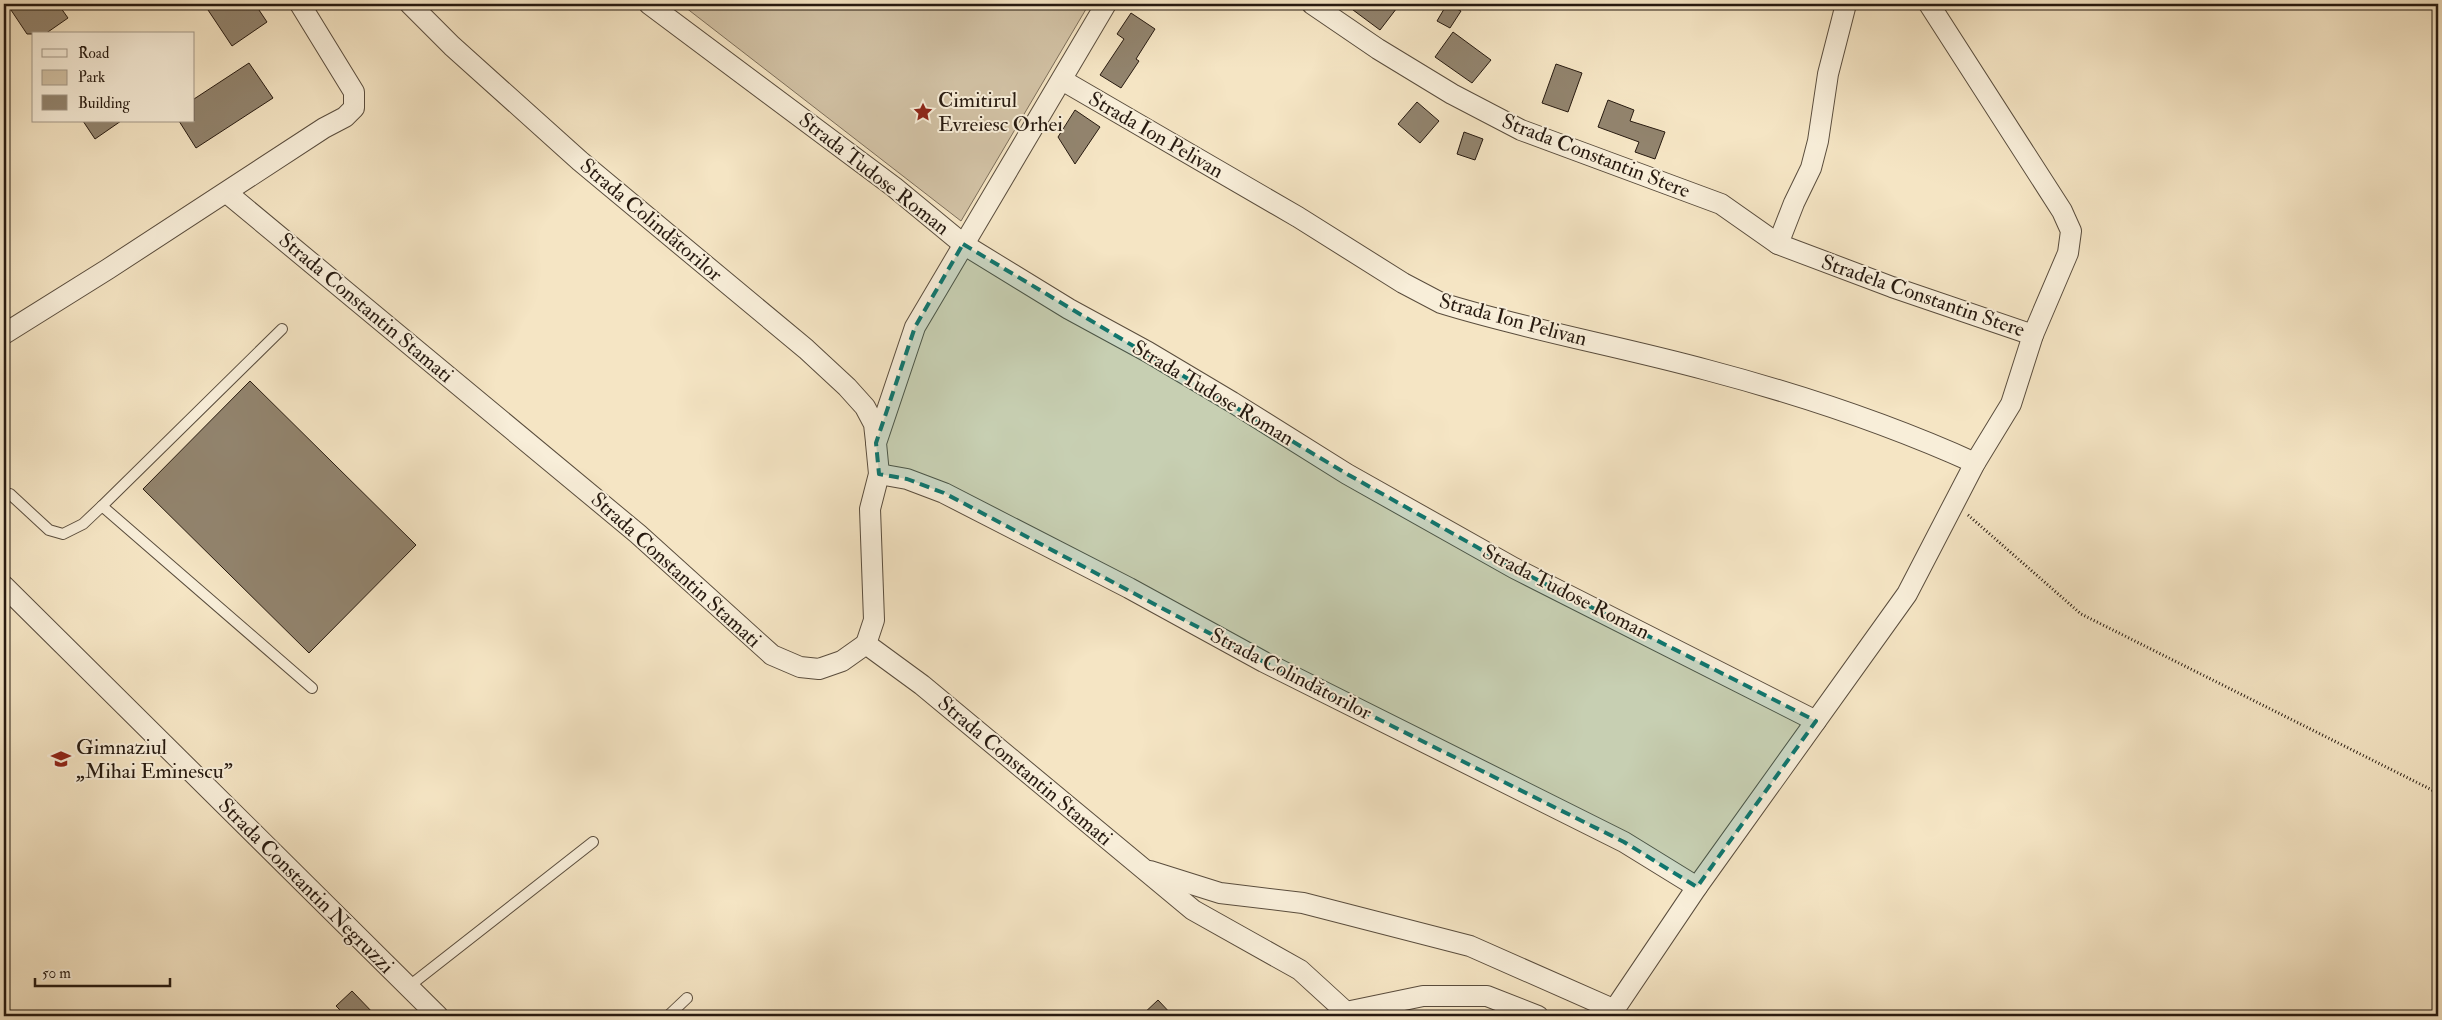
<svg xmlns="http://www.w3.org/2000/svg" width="2442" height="1020" font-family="'IM FELL Double Pica',serif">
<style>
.green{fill:#d2c2a5;stroke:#7c6e5a}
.building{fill:#92846e;stroke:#271a10}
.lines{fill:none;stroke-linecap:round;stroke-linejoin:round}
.lane-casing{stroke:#5a4d3d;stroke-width:12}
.street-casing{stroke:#5a4d3d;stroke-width:22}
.path{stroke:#271a10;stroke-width:3;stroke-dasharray:1 2.5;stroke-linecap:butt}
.lane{stroke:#f8eed9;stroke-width:10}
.street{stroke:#f8eed9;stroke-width:20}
.marked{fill:#0f766e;fill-opacity:0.2;stroke:#0f766e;stroke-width:4;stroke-dasharray:10 6;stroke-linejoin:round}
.labels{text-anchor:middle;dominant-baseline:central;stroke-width:4;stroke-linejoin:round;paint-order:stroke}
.poi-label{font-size:21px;fill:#271a10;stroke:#f8eed9;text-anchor:start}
.street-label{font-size:21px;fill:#271a10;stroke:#f8eed9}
</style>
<rect width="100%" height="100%" fill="#f5e5c4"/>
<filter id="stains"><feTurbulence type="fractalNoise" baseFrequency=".004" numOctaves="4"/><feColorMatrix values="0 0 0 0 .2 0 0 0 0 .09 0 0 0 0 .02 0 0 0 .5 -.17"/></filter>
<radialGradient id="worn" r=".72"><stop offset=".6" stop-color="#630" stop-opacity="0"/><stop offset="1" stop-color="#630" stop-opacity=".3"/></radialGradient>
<path class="green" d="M 681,4 L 1089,4 L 961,221 Z"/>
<g class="building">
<path d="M 7,4 L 58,4 L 68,18 L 45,34 L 27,34 Z"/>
<path d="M 204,4 L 255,4 L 267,22 L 232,46 Z"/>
<path d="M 1345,4 L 1400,4 L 1380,30 Z"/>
<path d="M 1447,4 L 1461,11 L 1450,28 L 1437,21 Z"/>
<path d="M 1131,13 L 1155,29 L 1136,59 L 1139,61 L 1121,88 L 1100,75 L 1124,39 L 1117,34 Z"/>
<path d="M 1453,32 L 1491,60 L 1472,83 L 1435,57 Z"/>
<path d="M 249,63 L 273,98 L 196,148 L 179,121 L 194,121 L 194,99 Z"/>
<path d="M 1556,64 L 1582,73 L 1568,112 L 1542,103 Z"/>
<path d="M 1608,100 L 1634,110 L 1630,121 L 1665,132 L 1655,159 L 1635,152 L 1639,142 L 1598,127 Z"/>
<path d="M 1417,102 L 1439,121 L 1420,143 L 1398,124 Z"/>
<path d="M 1075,110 L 1100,127 L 1075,164 L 1058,137 Z"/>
<path d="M 83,121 L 121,121 L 95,139 Z"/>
<path d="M 1464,132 L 1483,139 L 1475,160 L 1457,154 Z"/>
<path d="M 250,381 L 416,545 L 309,653 L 143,489 Z"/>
<path d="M 352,991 L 376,1016 L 346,1016 L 336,1006 Z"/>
<path d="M 1158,1000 L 1173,1016 L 1141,1016 Z"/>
</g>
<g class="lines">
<defs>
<g id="lane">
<path d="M 4,494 L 10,494 L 49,530 L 63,534 L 83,524 L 102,506 L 312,688"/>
<path d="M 102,506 L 282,329"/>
<path d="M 408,987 L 593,842"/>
<path d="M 668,1016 L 687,998"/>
</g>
<g id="street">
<path d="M 410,4 L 452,46 L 580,161 L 806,349 L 847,387 L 865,407 L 874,424 L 876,442"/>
<path d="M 649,4 L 894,187 L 963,244 L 1069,309 L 1148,352 L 1232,402 L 1347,474 L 1514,568 L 1816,721"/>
<path d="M 1312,4 L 1378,49 L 1452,94 L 1521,130 L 1721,204 L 1778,244 L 1892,287 L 2033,335"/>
<path d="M 1062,80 L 1298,217 L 1403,283 L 1441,303 C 1528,330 1619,346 1707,370 C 1798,394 1889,424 1975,463"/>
<path d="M 227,193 L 638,534 L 772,655 L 800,667 L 819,669 L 842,661 L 866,644 L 922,685 L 1193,910 L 1300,970 L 1346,1012"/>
<path d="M 1778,244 L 1794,203 L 1811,168 L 1818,141 L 1828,74 L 1846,4"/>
<path d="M 4,334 L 108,269 L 324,128 L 345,117 L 354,108 L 354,92 L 300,4"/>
<path d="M 879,474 L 907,479 L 944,493 L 1129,588 L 1264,662 L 1624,842 L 1697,887"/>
<path d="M 4,586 L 438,1016"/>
<path d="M 866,644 L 874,620 L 870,509 L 879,474 L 876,443 L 915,327 L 1106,4"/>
<path d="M 1150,871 L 1220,893 L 1303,903 L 1470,946 L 1615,1010"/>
<path d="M 1339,1016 L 1346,1012 L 1423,996 L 1487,996 L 1538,1016"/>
<path d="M 1610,1016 L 1697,887 L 1907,594 L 1975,463 L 2011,404 L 2033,335 L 2068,253 L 2071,231 L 2062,211 L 1929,4"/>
</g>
</defs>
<use href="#lane" class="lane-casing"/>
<use href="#street" class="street-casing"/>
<path class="path" d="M 1968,515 L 2081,614 L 2438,793"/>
<use href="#lane" class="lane"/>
<use href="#street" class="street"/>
</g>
<path class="marked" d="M 963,244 L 1347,474 L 1514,568 L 1816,721 L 1697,887 L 1624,842 L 1264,662 L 944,493 L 907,479 L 879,474 L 876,443 L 915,327 Z"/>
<defs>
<symbol id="sight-bare" viewBox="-9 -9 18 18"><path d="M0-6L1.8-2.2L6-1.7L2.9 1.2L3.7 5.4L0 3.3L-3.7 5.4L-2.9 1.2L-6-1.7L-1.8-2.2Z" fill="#8f2418" stroke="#f8eed9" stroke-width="2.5" paint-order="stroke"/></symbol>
<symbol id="school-bare" viewBox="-9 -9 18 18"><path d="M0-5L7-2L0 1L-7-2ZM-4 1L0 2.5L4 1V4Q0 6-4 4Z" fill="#8f2418" stroke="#f8eed9" stroke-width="2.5" paint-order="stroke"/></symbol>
</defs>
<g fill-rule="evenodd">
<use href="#sight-bare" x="909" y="98" width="28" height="28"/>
<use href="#school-bare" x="47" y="745" width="28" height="28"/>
</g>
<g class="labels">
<g class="poi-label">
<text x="938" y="100">Cimitirul<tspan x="938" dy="24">Evreiesc Orhei</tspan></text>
<text x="76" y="747">Gimnaziul<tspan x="76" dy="24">„Mihai Eminescu”</tspan></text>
</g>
<g class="street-label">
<text transform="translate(1156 135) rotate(30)">Strada Ion Pelivan</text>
<text transform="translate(1596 156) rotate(21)">Strada Constantin Stere</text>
<text transform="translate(874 174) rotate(38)">Strada Tudose Roman</text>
<text transform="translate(651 220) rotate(40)">Strada Colindătorilor</text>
<text transform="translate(1923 296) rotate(19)">Stradela Constantin Stere</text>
<text transform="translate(366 308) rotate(40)">Strada Constantin Stamati</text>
<text transform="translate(1513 320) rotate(15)">Strada Ion Pelivan</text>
<text transform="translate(1213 393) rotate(31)">Strada Tudose Roman</text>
<text transform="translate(676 570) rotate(42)">Strada Constantin Stamati</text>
<text transform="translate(1566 592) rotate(27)">Strada Tudose Roman</text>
<text transform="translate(1291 674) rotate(27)">Strada Colindătorilor</text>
<text transform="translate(1025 771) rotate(40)">Strada Constantin Stamati</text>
<text transform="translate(306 886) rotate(45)">Strada Constantin Negruzzi</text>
</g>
</g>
<rect width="2442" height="1020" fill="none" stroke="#f5e5c4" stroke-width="20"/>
<rect x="5" y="5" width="2432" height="1010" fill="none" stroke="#271a10" stroke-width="2.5"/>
<rect x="10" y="10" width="2422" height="1000" fill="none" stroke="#271a10"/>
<rect x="32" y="32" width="162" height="90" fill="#f8eed9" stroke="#a49989"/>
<rect x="42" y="49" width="25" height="8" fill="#f8eed9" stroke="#a49989"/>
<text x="78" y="58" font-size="15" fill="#271a10">Road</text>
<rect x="42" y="70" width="25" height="15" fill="#d2c2a5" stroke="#a49989"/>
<text x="78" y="82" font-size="15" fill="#271a10">Park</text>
<rect x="42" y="95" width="25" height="15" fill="#92846e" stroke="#a49989"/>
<text x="78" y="108" font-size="15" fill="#271a10">Building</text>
<path d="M35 978v8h135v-8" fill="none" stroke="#271a10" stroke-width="2.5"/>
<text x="42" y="978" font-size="15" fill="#271a10" stroke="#f8eed9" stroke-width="4" paint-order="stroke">50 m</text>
<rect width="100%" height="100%" filter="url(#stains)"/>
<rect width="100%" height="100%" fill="url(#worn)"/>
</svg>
